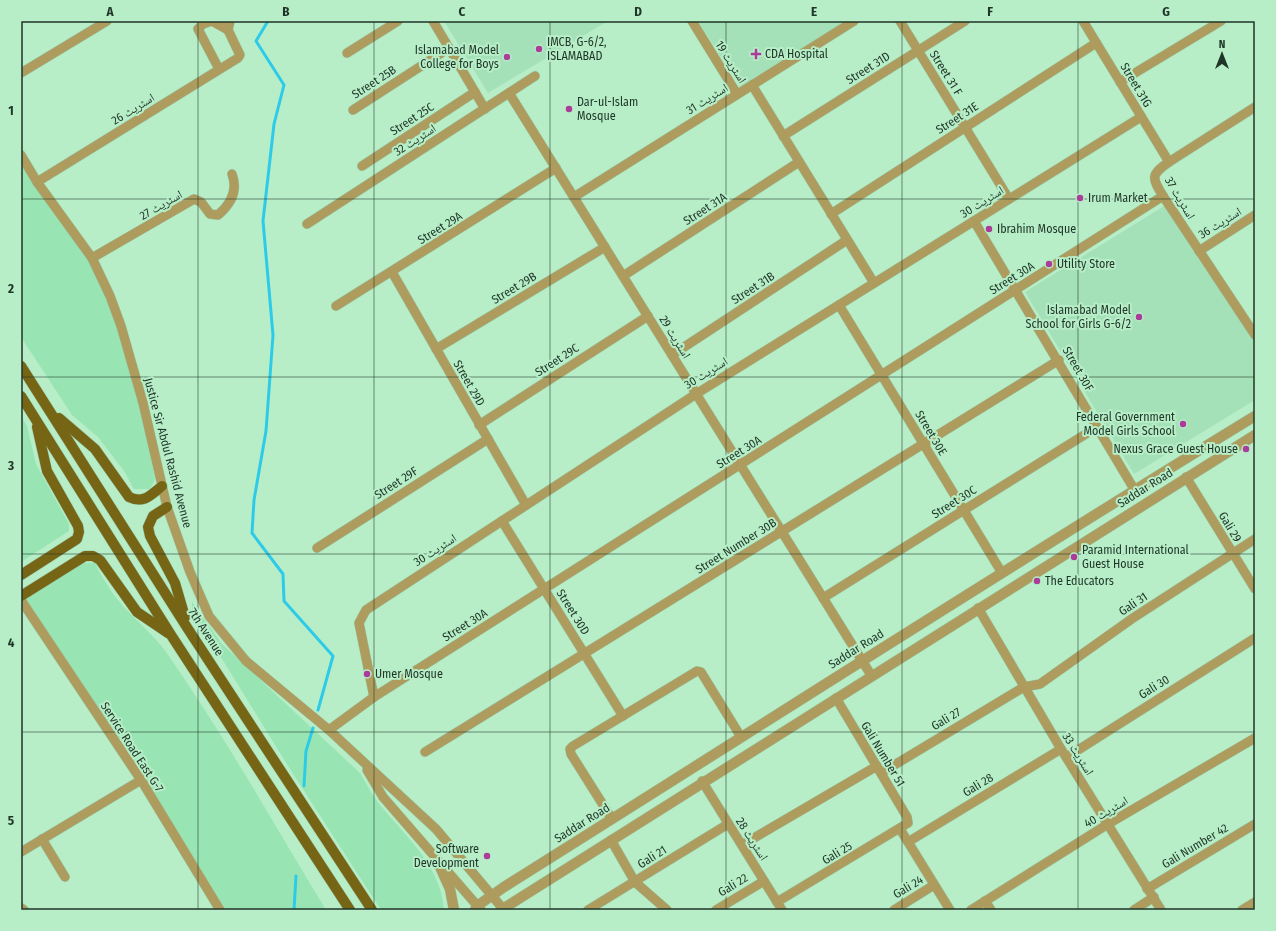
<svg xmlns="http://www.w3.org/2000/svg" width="1276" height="931" font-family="'Fira Sans Condensed','Noto Naskh Arabic',sans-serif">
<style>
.built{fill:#a4e1b8}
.park{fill:#98e5b3}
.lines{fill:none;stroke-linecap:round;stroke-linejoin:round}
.stream{stroke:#2ecbe9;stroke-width:3}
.minor-casing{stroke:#99c9a8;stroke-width:10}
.tertiary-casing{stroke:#99c9a8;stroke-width:11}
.primary-casing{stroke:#99c9a8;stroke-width:11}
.minor{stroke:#ad9c5d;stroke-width:9}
.tertiary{stroke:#ad9c5d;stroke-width:10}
.primary{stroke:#776516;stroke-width:10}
.grid{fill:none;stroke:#1f3527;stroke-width:1;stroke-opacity:0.55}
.poi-dot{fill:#ac3c99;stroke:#b7eec8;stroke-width:1.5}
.labels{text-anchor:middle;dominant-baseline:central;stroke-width:4;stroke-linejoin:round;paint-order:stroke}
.poi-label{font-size:12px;fill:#1f3527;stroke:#b7eec8;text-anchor:start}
.street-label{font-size:12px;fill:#1f3527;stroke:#b7eec8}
.neatline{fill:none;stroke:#1f3527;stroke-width:1.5}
.grid-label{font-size:13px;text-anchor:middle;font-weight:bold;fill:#1f3527}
</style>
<rect width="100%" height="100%" fill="#b7eec8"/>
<g class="built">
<path d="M 444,21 L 608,21 L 488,93 Z"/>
<path d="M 698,21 L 846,21 L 740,87 Z"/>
<path d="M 1164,206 L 1255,342 L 1255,400 L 1134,474 L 1025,292 Z"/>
</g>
<g class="park">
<path d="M 21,155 L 102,279 L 136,379 L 155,479 L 150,489 L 134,489 L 124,471 L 98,437 L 72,415 L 21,337 Z"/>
<path d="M 21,416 L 27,426 L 36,464 L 69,524 L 69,531 L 21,562 Z"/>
<path d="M 84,563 L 95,563 C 102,578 112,593 123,606 C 137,622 154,635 166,652 C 224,735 274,824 326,910 L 223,910 L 104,719 L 26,599 Z"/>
<path d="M 192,602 L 222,644 L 360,773 C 365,781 369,789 374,797 C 400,832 441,863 444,910 L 381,910 L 288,766 L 192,610 Z"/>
</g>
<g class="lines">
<g class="stream">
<path d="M 268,21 L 256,41 L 284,85 L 274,124 L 263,221 L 273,335 L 266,431 L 254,500 L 252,533 L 283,574 L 284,601 L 333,656 L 318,710"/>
<path d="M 304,786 L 306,751 L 313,728"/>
<path d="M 294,910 L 296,876"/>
</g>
<defs>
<g id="minor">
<path d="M 433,21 L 485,109"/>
<path d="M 692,21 L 737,94"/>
<path d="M 900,21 L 1009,199"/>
<path d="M 1083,21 L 1169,162"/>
<path d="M 347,53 L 398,21"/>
<path d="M 219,69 L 198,29 L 203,24 L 212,21 L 228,30"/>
<path d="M 21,73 L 107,21"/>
<path d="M 1120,82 L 1221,21"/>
<path d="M 752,85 L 874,283"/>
<path d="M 509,93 L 871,675"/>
<path d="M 1255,107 L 1169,162 C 1150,175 1152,178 1163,196 L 1255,335"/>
<path d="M 353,110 L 449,48"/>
<path d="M 783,136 L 965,21"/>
<path d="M 21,155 L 37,182 L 92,258 L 110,296 L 121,326 L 143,403 L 167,507 L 190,572 L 209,616 L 246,661 L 329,730 L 436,829 L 504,910"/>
<path d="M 362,166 L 475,92"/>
<path d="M 37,182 L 238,58 L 240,55 L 228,30 L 230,21"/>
<path d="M 574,197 L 854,21"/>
<path d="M 831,214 L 1096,43"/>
<path d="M 974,221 L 1134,489"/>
<path d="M 307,224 L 535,76"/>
<path d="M 1199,251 L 1255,215"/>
<path d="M 92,258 L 194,199 L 201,202 L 210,214 L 218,215 C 231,204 238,190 232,174"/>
<path d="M 392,272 L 526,505"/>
<path d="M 623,276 L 799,162"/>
<path d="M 839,305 L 1002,573"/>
<path d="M 336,306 L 556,168"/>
<path d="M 436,349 L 605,247"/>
<path d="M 672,355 L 847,240"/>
<path d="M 479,425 L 648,316"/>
<path d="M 1186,477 L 1255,589"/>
<path d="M 502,521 L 623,716"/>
<path d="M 317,548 L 488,439"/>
<path d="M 823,598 L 1097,427"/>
<path d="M 21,600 L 141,780 L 220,910"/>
<path d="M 978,608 L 1061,749 L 1161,910"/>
<path d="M 374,697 L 359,623 L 366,610 L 696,394 L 1141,117"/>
<path d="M 329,730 L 374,697 L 1163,196"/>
<path d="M 425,752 L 1059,360"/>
<path d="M 1067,757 L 1255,638"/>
<path d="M 367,770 L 383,797 L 481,910"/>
<path d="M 881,773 L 1024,687 L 1040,684 L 1133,618 L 1255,539"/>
<path d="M 702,781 L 782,910"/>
<path d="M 612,819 L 571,754 L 570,749 L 573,746 L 697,671 L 701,672 L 741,737"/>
<path d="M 900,829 L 950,910"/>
<path d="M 42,839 L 65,877"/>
<path d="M 611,840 L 635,882 L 667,910"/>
<path d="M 908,842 L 1061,749"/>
<path d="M 742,845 L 877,766"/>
<path d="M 21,852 L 141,780"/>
<path d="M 1147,889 L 1255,824"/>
<path d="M 985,901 L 991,910"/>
<path d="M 777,902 L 908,823 L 907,817 L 836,698"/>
<path d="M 21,908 L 24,910"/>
<path d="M 588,910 L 728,824"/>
<path d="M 716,910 L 764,881"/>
<path d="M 894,910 L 934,885"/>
<path d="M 971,910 L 1108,824 L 1255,738"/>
<path d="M 1134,910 L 1154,897"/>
<path d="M 1242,910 L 1255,902"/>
</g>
<g id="tertiary">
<path d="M 436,858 L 450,889 L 454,910"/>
<path d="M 475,910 L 477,906 L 504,887 C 754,730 1003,570 1255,416"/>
<path d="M 501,910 L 1255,435"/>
</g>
<g id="primary">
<path d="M 21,366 L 188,629 L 372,910"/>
<path d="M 21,396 L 171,635 L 350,910"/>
<path d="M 59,418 L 95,449 L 129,497 C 143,504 150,496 162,486"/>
<path d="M 167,507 L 153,516 L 148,527 L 150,536 L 175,583 L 185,617"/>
<path d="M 21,575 L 77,539 L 79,532 L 78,526 L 47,471 L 37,427"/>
<path d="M 21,596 L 85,556 L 93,556 L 100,560 L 137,612 L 168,633"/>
</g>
</defs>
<use href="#minor" class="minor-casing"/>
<use href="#tertiary" class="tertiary-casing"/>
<use href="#primary" class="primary-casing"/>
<use href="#minor" class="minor"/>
<use href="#tertiary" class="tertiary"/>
<use href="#primary" class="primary"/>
</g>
<path class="grid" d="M 198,21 L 198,910M 374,21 L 374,910M 550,21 L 550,910M 726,21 L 726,910M 902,21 L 902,910M 1078,21 L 1078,910M 21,199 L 1255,199M 21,377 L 1255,377M 21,554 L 1255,554M 21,732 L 1255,732"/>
<g class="poi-dot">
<circle cx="539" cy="49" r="4"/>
<path d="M754 48h4v4h4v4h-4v4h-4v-4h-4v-4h4z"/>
<circle cx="507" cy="57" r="4"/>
<circle cx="569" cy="109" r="4"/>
<circle cx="1080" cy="198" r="4"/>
<circle cx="989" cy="229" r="4"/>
<circle cx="1049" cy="264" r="4"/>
<circle cx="1139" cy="317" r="4"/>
<circle cx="1183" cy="424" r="4"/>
<circle cx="1246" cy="449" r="4"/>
<circle cx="1074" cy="557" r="4"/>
<circle cx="1037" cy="581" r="4"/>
<circle cx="367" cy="674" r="4"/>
<circle cx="487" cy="856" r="4"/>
</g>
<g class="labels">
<g class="poi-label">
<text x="547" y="42">IMCB, G-6/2,<tspan x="547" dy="14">ISLAMABAD</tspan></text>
<text x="499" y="50" text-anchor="end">Islamabad Model<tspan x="499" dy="14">College for Boys</tspan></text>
<text x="765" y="54">CDA Hospital</text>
<text x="577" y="102">Dar-ul-Islam<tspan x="577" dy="14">Mosque</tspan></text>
<text x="1088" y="198">Irum Market</text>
<text x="997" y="229">Ibrahim Mosque</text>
<text x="1057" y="264">Utility Store</text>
<text x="1131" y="310" text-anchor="end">Islamabad Model<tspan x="1131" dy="14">School for Girls G-6/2</tspan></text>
<text x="1175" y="417" text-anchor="end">Federal Government<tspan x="1175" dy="14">Model Girls School</tspan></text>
<text x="1238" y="449" text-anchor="end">Nexus Grace Guest House</text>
<text x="1082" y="550">Paramid International<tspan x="1082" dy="14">Guest House</tspan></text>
<text x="1045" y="581">The Educators</text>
<text x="375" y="674">Umer Mosque</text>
<text x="479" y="849" text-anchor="end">Software<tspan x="479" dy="14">Development</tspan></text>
</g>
<g class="street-label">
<text transform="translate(731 62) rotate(58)">اسٹریٹ 19</text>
<text transform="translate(868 68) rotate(-32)">Street 31D</text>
<text transform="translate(946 73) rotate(58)">Street 31 F</text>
<text transform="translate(374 82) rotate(-33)">Street 25B</text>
<text transform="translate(1136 85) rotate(59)">Street 31G</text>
<text transform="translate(707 99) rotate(-32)">اسٹریٹ 31</text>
<text transform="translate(133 109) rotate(-32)">اسٹریٹ 26</text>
<text transform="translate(957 118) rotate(-33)">Street 31E</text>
<text transform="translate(412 119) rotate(-33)">Street 25C</text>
<text transform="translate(415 140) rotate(-33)">اسٹریٹ 32</text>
<text transform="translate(1180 198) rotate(59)">اسٹریٹ 37</text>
<text transform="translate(982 202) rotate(-32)">اسٹریٹ 30</text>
<text transform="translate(161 205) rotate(-30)">اسٹریٹ 27</text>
<text transform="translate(705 209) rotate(-33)">Street 31A</text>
<text transform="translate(1220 223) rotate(-32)">اسٹریٹ 36</text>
<text transform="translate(440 228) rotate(-32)">Street 29A</text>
<text transform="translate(1012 278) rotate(-32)">Street 30A</text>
<text transform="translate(514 288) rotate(-31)">Street 29B</text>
<text transform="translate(753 288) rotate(-33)">Street 31B</text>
<text transform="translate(675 337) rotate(58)">اسٹریٹ 29</text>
<text transform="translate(557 360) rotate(-33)">Street 29C</text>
<text transform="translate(1078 369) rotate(60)">Street 30F</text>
<text transform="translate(706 373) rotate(-32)">اسٹریٹ 30</text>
<text transform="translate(469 383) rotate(60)">Street 29D</text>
<text transform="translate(931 433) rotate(59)">Street 30E</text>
<text transform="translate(739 452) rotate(-32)">Street 30A</text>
<text transform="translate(168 453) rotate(75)">Justice Sir Abdul Rashid Avenue</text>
<text transform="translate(396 483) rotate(-33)">Street 29F</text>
<text transform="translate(1145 488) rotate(-32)">Saddar Road</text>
<text transform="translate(954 502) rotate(-32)">Street 30C</text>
<text transform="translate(1230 527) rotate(59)">Gali 29</text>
<text transform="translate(736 546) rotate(-32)">Street Number 30B</text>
<text transform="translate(435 550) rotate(-33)">اسٹریٹ 30</text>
<text transform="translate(1133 604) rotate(-34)">Gali 31</text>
<text transform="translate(573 612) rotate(58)">Street 30D</text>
<text transform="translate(465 625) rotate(-32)">Street 30A</text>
<text transform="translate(206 632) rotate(57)">7th Avenue</text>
<text transform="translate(856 649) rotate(-32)">Saddar Road</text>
<text transform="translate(1154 687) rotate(-32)">Gali 30</text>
<text transform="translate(946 719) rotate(-31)">Gali 27</text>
<text transform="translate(132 747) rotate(57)">Service Road East G-7</text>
<text transform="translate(883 754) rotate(59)">Gali Number 51</text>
<text transform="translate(1078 754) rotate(58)">اسٹریٹ 33</text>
<text transform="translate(978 785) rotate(-31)">Gali 28</text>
<text transform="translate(1106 812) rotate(-31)">اسٹریٹ 40</text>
<text transform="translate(582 823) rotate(-32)">Saddar Road</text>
<text transform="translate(752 839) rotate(57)">اسٹریٹ 28</text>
<text transform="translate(1195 846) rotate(-31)">Gali Number 42</text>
<text transform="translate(837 853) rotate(-31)">Gali 25</text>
<text transform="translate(652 857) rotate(-32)">Gali 21</text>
<text transform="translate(733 885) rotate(-31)">Gali 22</text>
<text transform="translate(908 887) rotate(-31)">Gali 24</text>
</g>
</g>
<rect width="1276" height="931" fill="none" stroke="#b7eec8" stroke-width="44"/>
<g transform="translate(1222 54)" stroke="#b7eec8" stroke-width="3" paint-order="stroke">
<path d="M0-3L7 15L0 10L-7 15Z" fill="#1f3527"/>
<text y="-6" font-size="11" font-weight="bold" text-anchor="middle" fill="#1f3527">N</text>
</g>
<rect x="22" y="22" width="1232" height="887" class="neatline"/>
<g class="grid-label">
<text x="110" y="16">A</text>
<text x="286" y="16">B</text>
<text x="462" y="16">C</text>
<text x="638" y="16">D</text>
<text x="814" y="16">E</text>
<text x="990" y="16">F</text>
<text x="1166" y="16">G</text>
<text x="11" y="115">1</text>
<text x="11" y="293">2</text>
<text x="11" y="470">3</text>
<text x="11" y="647">4</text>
<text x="11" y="825">5</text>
</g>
</svg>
